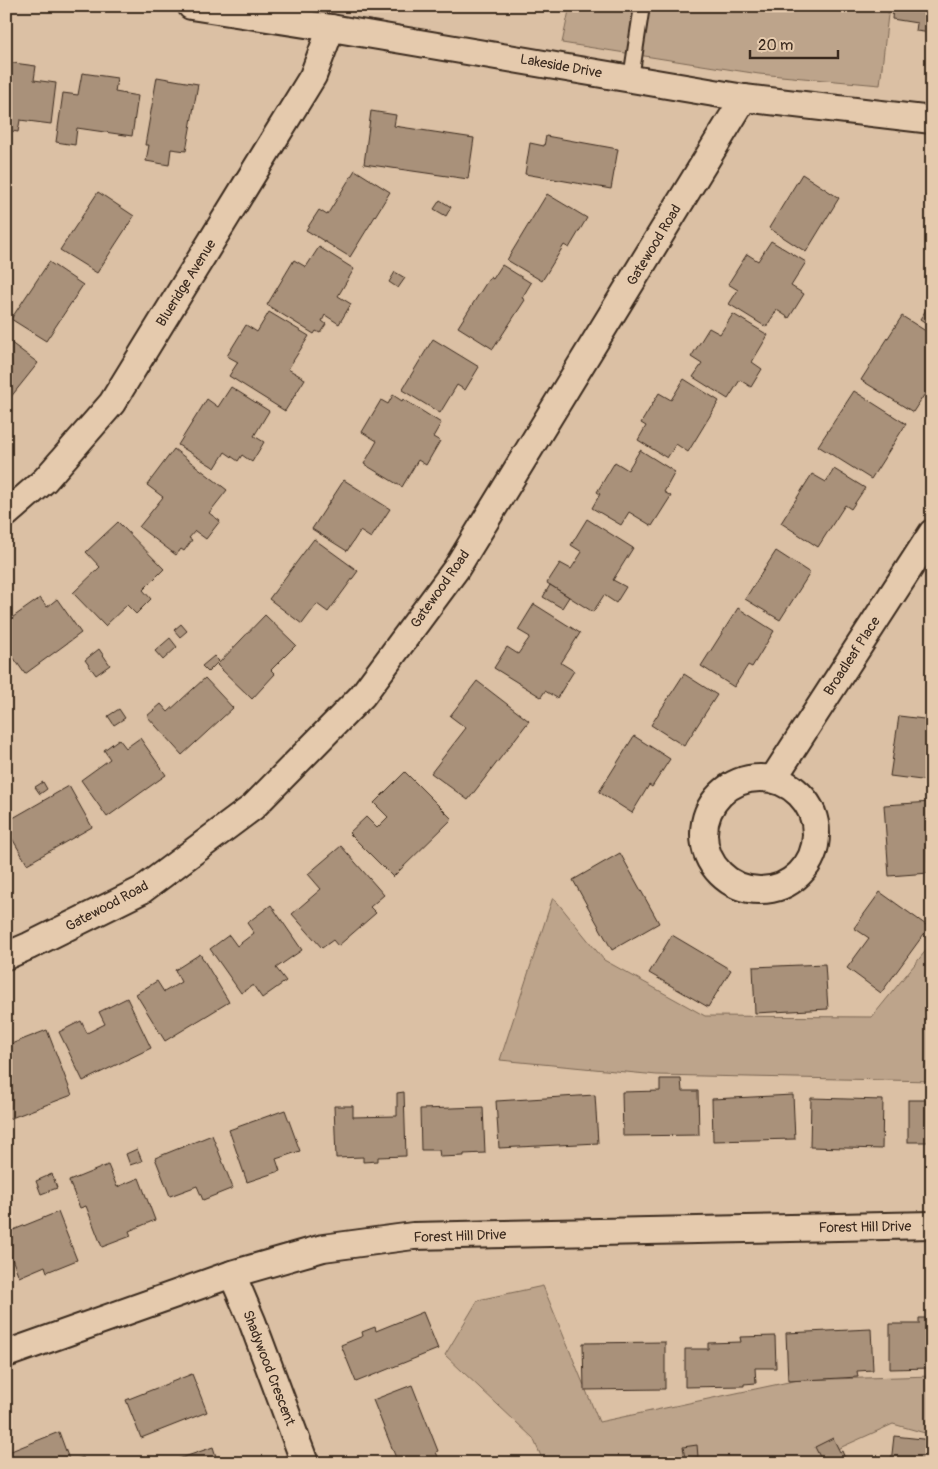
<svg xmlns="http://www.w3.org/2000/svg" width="938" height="1469" font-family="Pangolin,sans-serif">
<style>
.green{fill:#bda48b;stroke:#7c6754}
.building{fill:#a9917a;stroke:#3b2a1e}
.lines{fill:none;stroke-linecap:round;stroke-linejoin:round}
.lane-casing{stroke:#3b2a1e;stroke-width:18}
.street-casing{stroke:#3b2a1e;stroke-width:30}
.lane{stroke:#e5caad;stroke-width:14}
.street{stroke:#e5caad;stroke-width:26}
.labels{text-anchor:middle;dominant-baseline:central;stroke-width:4;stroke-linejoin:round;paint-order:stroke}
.street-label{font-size:14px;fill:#3b2a1e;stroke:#e5caad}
</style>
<rect width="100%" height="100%" fill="#dbc0a4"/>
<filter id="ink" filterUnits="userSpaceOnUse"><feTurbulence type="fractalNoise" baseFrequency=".02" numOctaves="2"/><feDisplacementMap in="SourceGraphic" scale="10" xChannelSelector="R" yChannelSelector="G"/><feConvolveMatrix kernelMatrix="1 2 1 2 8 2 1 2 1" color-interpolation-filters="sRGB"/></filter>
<g filter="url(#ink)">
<g class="green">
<path d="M 570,6 L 889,6 L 880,85 L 759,74 L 562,43 Z"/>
<path d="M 553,897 L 604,960 L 705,1016 L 872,1017 L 932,943 L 932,1081 L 657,1075 L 500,1060 Z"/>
<path d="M 543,1286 L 599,1422 L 798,1380 L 932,1376 L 932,1435 L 893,1424 L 806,1463 L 544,1463 L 533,1438 L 445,1355 L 478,1300 Z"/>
</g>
<g class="building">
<path d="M 893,6 L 932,6 L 932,33 L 916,31 L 917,23 L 892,19 Z"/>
<path d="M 6,62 L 36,66 L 34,80 L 56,83 L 51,124 L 20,120 L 18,132 L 6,130 Z"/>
<path d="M 82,73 L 117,78 L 115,92 L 138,96 L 132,136 L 77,128 L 75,145 L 56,142 L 63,93 L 78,95 Z"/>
<path d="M 157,77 L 198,84 L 186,151 L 171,149 L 169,165 L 146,161 L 149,145 L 145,145 Z"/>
<path d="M 371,111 L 396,115 L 394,126 L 474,138 L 468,179 L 364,164 Z"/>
<path d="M 546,136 L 618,149 L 611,189 L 525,174 L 530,143 L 544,146 Z"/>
<path d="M 355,170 L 390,192 L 350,257 L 306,230 L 319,210 L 327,215 Z"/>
<path d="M 802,174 L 839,198 L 806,252 L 769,228 Z"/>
<path d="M 98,192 L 134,216 L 97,273 L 60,250 Z"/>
<path d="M 547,194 L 587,218 L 569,248 L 564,245 L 542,281 L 507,260 Z"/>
<path d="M 440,200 L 451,207 L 446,216 L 434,209 Z"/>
<path d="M 771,241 L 806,262 L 791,286 L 804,294 L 789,318 L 777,310 L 766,327 L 729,304 L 738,290 L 728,284 L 747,254 L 758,261 Z"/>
<path d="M 319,247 L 354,269 L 338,296 L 351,304 L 339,324 L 325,315 L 322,321 L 326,324 L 320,333 L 316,331 L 314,334 L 267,305 L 294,260 L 306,267 Z"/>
<path d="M 49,262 L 83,285 L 46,341 L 11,319 Z"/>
<path d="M 502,265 L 531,283 L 522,298 L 525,300 L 493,349 L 458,327 L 490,277 L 493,279 Z"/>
<path d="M 395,272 L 405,278 L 398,288 L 389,282 Z"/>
<path d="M 932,301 L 932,327 L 920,319 Z"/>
<path d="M 269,312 L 309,336 L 288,369 L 305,379 L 285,411 L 229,376 L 238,362 L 227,356 L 246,325 L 257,332 Z"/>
<path d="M 733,314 L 768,335 L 752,362 L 762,369 L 751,387 L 740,380 L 728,399 L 693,377 L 702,364 L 691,357 L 709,328 L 720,334 Z"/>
<path d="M 902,316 L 932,335 L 932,383 L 913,412 L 861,380 Z"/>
<path d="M 6,339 L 38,363 L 6,403 Z"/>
<path d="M 433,339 L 479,367 L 465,390 L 457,385 L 440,413 L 402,390 Z"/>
<path d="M 684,379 L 719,401 L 688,452 L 676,444 L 667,458 L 638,440 L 646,426 L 641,423 L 659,393 L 671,400 Z"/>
<path d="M 231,387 L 269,411 L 254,436 L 264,442 L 252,462 L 242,455 L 238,461 L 225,452 L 215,468 L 178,445 L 207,399 L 218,407 Z"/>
<path d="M 854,391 L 906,424 L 871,479 L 818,446 Z"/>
<path d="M 393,395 L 402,401 L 403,399 L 441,423 L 433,437 L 440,441 L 426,465 L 418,460 L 402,487 L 364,464 L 377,441 L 362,432 L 381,400 L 388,404 Z"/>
<path d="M 174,449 L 227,490 L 209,513 L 220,521 L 206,539 L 195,531 L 189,538 L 192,540 L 184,551 L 181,549 L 176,555 L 139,527 L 163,497 L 147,485 Z"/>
<path d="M 640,450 L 675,472 L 664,492 L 671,496 L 652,526 L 629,512 L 621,525 L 592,508 L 600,494 L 597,492 L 615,462 L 628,470 Z"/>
<path d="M 834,469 L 865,488 L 851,509 L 845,505 L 818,547 L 781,523 L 812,474 L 826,482 Z"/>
<path d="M 344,480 L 390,509 L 371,538 L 360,531 L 347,551 L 312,529 Z"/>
<path d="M 587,519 L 633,548 L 613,580 L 626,587 L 616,603 L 604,595 L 593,612 L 547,583 L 560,563 L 571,569 L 582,552 L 571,545 Z"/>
<path d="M 118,522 L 164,569 L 143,590 L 151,599 L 136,614 L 127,605 L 105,626 L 73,593 L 100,567 L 86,552 Z"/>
<path d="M 314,539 L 358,571 L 328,612 L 317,604 L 302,624 L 269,599 Z"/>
<path d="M 776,551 L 810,573 L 780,620 L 745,599 Z"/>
<path d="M 550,585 L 569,597 L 562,608 L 543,597 Z"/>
<path d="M 40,598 L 47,607 L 57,599 L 81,633 L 25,674 L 6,647 L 6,622 Z"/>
<path d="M 534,604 L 580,633 L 561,663 L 574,671 L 557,698 L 545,691 L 541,697 L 494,668 L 507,647 L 518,654 L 530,637 L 518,630 Z"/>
<path d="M 738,608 L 774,631 L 752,667 L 748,665 L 734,687 L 701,666 Z"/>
<path d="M 265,615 L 296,645 L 271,670 L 275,674 L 252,699 L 217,665 Z"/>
<path d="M 181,624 L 187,631 L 180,637 L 174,630 Z"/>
<path d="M 170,638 L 177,647 L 163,660 L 155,651 Z"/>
<path d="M 99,649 L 110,665 L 96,675 L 85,660 Z"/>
<path d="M 214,656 L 219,661 L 208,672 L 202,666 Z"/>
<path d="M 932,671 L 932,695 L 928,694 Z"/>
<path d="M 684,674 L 717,695 L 684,746 L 651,725 Z"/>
<path d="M 205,678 L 233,708 L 182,755 L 147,716 L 161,704 L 168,712 Z"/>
<path d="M 477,681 L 529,721 L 468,800 L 431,773 L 466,728 L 450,716 Z"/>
<path d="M 119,709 L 125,718 L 114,725 L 108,716 Z"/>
<path d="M 899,716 L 932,720 L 932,764 L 929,781 L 890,776 Z"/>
<path d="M 634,736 L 670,759 L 652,787 L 649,785 L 632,813 L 599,792 Z"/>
<path d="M 140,738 L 166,775 L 107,817 L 81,780 L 110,759 L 104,750 L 119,739 L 126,748 Z"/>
<path d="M 405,772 L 452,819 L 393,877 L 349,833 L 366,817 L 377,828 L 388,817 L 374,803 Z"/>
<path d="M 43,782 L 47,789 L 40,794 L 35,787 Z"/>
<path d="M 69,786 L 92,827 L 27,864 L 6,828 L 6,822 Z"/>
<path d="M 932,802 L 932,833 L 927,833 L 929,873 L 889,876 L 884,805 Z"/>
<path d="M 341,846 L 384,895 L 370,907 L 376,913 L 338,946 L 333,940 L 322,948 L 292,914 L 321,889 L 308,874 Z"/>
<path d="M 620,853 L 659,923 L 612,950 L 573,880 Z"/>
<path d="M 880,892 L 929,927 L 881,993 L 847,968 L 869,938 L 854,928 Z"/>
<path d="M 271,905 L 302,950 L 276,968 L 286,981 L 262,998 L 253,985 L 241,993 L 210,949 L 229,935 L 237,946 L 254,933 L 247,923 Z"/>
<path d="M 672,935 L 731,970 L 708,1007 L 649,973 Z"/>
<path d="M 200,954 L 229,1002 L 165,1041 L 136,994 L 157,981 L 164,992 L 181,982 L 175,970 Z"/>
<path d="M 825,964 L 828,1009 L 755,1013 L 753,967 Z"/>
<path d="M 127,998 L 151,1048 L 83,1081 L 59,1032 L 81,1021 L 87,1033 L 105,1024 L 99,1012 Z"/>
<path d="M 47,1030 L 72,1095 L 6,1120 L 6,1046 Z"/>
<path d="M 660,1079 L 681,1079 L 682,1091 L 698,1091 L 699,1135 L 623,1136 L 622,1092 L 660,1091 Z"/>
<path d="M 404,1092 L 406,1156 L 378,1157 L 378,1161 L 363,1162 L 363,1157 L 336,1158 L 334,1106 L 353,1106 L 353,1117 L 397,1116 L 397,1093 Z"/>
<path d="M 595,1095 L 598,1143 L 499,1148 L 496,1101 Z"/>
<path d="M 793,1095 L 795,1139 L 713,1141 L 712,1099 Z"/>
<path d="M 811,1098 L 883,1100 L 882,1149 L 810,1147 Z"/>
<rect x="908" y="1100" width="24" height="42"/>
<path d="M 483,1107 L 485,1153 L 464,1154 L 464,1156 L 440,1157 L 439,1150 L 421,1150 L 420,1109 Z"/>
<path d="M 285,1110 L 300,1151 L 276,1159 L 280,1171 L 247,1182 L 229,1130 Z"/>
<path d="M 212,1135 L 233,1188 L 203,1200 L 197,1186 L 170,1196 L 155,1158 Z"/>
<path d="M 137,1149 L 142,1161 L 130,1165 L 126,1154 Z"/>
<path d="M 108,1165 L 117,1187 L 139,1178 L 155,1220 L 129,1231 L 131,1236 L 102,1247 L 86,1206 L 80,1208 L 69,1181 Z"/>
<path d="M 52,1174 L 57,1188 L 41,1194 L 36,1181 Z"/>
<path d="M 58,1212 L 77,1260 L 47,1272 L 45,1266 L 19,1277 L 6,1243 L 6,1233 Z"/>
<path d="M 423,1312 L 438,1349 L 356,1382 L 341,1345 L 363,1336 L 362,1332 L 375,1327 L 376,1331 Z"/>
<path d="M 919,1318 L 932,1318 L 932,1368 L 890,1369 L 890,1324 L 919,1324 Z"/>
<path d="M 871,1329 L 873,1370 L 857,1371 L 858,1377 L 788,1381 L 786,1333 Z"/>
<path d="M 775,1336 L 776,1368 L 755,1368 L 756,1383 L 744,1384 L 744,1386 L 685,1387 L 685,1349 L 708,1349 L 708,1343 L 741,1342 L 740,1337 Z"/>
<path d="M 665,1342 L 665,1389 L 584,1390 L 583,1343 Z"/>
<path d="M 192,1374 L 207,1412 L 141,1438 L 126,1400 Z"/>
<path d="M 412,1385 L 438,1451 L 436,1452 L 439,1459 L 430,1463 L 424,1463 L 422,1458 L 409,1463 L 398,1463 L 373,1400 Z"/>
<path d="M 59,1432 L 70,1462 L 83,1457 L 86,1463 L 6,1463 L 6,1453 Z"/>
<path d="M 894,1436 L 932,1440 L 932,1463 L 891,1463 Z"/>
<path d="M 833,1438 L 840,1452 L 842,1451 L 847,1463 L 819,1463 L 822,1461 L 815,1447 Z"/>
<path d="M 697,1445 L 698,1457 L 685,1459 L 683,1447 Z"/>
<path d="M 213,1447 L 218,1463 L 174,1463 L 173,1461 Z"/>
</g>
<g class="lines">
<defs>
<path id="lane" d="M 631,78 L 642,6"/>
<g id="street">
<path d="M 191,6 L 331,28 L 744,98 L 932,120"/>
<path d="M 6,514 L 45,480 L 112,403 L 313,76 L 331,28"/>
<circle cx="760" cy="834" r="56"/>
<path d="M 773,779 L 932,533"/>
<path d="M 6,956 L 29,946 L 142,890 L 253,807 L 362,696 L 456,569 L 744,98"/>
<path d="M 232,1274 L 252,1321 L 305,1463"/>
<path d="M 6,1354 L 232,1274 L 323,1248 L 413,1236 L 932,1225"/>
</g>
</defs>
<use href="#lane" class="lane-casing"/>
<use href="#street" class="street-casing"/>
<use href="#lane" class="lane"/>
<use href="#street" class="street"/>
</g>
</g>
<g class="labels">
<g class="street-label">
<text transform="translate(561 66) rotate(10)">Lakeside Drive</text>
<text transform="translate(654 245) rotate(-59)">Gatewood Road</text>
<text transform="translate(186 283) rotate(-58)">Blueridge Avenue</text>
<text transform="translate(440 589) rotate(-55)">Gatewood Road</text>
<text transform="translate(852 656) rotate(-57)">Broadleaf Place</text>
<text transform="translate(107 906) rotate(-28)">Gatewood Road</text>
<text transform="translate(865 1227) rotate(-1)">Forest Hill Drive</text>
<text transform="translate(460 1236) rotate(-2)">Forest Hill Drive</text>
<text transform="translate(269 1368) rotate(69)">Shadywood Crescent</text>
</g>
</g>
<rect width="938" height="1469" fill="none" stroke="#e5caad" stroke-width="25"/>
<rect x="12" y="12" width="913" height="1444" fill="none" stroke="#3b2a1e" stroke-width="2" filter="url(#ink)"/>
<path d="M750 50v8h88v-8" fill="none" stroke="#3b2a1e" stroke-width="2.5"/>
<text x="758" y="50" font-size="15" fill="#3b2a1e" stroke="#e5caad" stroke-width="4" paint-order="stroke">20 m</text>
</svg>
